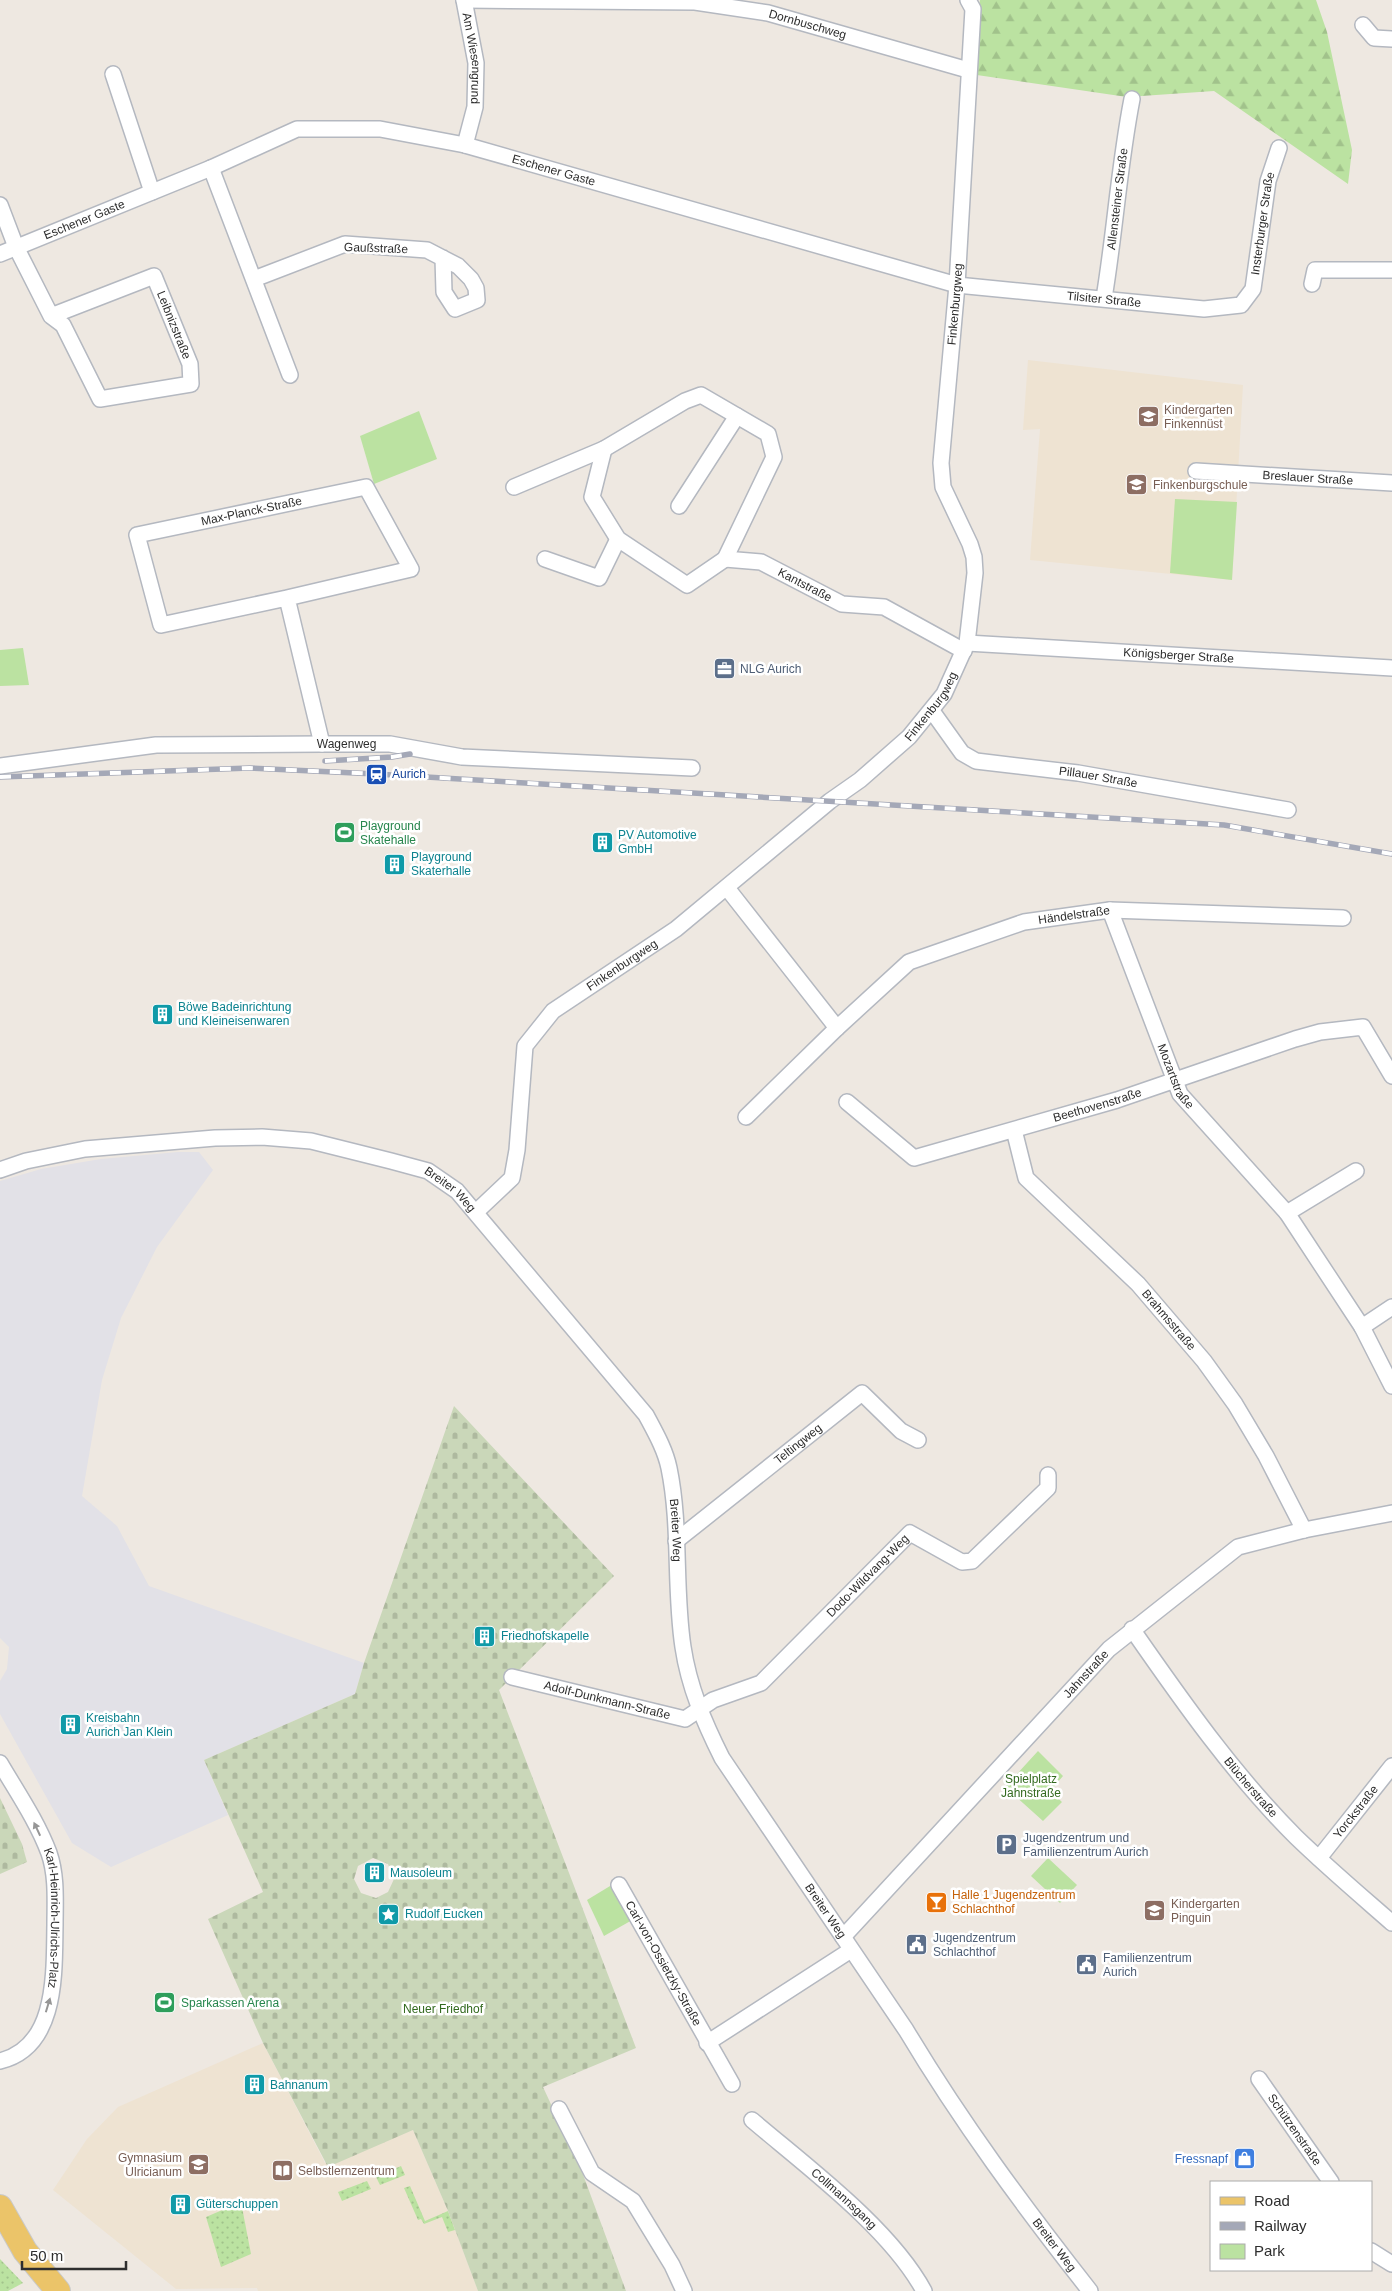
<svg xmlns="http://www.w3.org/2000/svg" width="1392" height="2291" font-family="Helvetica,sans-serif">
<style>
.industrial{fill:#e2e1e7}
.education{fill:#eee3d2}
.grass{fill:url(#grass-dots)}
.forest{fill:url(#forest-firs)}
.cemetery{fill:url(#cemetery-stones);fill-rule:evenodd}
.park{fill:#bbe2a1}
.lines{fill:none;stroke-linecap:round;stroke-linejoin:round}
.minor-casing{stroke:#b4b8c0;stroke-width:18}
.primary-casing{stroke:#c9c9c9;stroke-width:26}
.minor{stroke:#fff;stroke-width:15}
.primary{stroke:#ebc469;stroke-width:24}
.rail-casing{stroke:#a4a8b7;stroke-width:5.5}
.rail{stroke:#fff;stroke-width:4;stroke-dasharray:11;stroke-linecap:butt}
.oneway{fill:#969696}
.labels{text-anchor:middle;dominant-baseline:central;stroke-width:5;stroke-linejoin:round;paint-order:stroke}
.street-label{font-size:12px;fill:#2e2e2e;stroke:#fff}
.education-label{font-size:12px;fill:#785e54;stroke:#fff;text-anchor:start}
.service-label{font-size:12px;fill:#4e5e75;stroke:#fff;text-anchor:start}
.transit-label{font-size:12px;fill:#164399;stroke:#fff;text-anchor:start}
.leisure-label{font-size:12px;fill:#27864d;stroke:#fff;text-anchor:start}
.culture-label{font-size:12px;fill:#0d838f;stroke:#fff;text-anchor:start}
.park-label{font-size:12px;fill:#336a1f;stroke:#fff}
.food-label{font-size:12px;fill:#c56008;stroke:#fff;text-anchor:start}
.shop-label{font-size:12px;fill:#366cbe;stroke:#fff;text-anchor:end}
</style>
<defs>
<pattern id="grass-dots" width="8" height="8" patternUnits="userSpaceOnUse" patternTransform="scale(1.25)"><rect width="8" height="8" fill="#bbe2a1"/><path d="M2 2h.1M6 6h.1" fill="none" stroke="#a1c28b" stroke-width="1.8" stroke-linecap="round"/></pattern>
<pattern id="forest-firs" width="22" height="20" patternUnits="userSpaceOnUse" patternTransform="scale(1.25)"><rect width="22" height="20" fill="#bbe2a1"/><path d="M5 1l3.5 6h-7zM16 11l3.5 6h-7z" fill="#a1c28b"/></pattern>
<pattern id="cemetery-stones" width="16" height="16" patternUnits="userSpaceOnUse" patternTransform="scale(1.25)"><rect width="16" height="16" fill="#cad7b9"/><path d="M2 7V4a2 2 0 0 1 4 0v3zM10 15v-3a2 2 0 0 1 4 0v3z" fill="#aeb99f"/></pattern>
</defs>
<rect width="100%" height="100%" fill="#eee8e1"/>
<path class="industrial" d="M 178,1152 L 199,1152 L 213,1170 L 157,1247 L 121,1318 L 102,1380 L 82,1496 L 117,1526 L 149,1586 L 364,1663 L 355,1694 L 204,1760 L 228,1815 L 111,1867 L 72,1843 L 0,1714 L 0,1681 L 7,1669 L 9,1647 L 0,1638 L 0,1181 L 41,1169 L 101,1159 Z"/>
<g class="education">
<path d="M 1028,360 L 1243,385 L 1232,580 L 1030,560 L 1040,429 L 1023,430 Z"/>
<path d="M 263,2043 L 325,2163 L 413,2130 L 448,2211 L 478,2291 L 258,2291 L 257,2288 L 176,2289 L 53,2190 L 87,2139 L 118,2107 Z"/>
</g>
<g class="grass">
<path d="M 401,2166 L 405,2175 L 380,2185 L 376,2177 Z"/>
<path d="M 367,2181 L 371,2189 L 342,2201 L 338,2192 Z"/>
<path d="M 410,2186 L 425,2221 L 448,2211 L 455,2230 L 448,2232 L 442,2217 L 424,2224 L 421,2219 L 418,2220 L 404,2188 Z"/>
<path d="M 241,2202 L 251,2254 L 221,2267 L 206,2217 Z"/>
<path d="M 0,2259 L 23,2283 L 8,2291 L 0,2291 Z"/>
</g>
<path class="forest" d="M 980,0 L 1316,0 L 1327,32 L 1352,150 L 1348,184 L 1214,91 L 1127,97 L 970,74 Z"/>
<g class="cemetery">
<path d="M 454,1406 L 614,1576 L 499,1690 L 636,2048 L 543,2087 L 581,2169 L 626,2291 L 478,2291 L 448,2211 L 413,2130 L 328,2167 L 263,2043 L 208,1919 L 263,1892 L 204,1760 L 355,1694 L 364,1663 ZM 373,1858 L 388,1864 L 394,1879 L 388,1892 L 376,1898 L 361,1893 L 354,1879 L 358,1866 Z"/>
<path d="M 0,1798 L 22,1844 L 27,1862 L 0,1874 Z"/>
</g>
<g class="park">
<path d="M 419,411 L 437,459 L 374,484 L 360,436 Z"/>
<path d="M 1175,499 L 1237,502 L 1232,580 L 1170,573 Z"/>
<path d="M 23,648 L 29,685 L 0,686 L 0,650 Z"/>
<path d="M 1038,1751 L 1063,1776 L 1050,1791 L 1062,1802 L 1043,1821 L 1005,1787 Z"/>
<path d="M 1048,1858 L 1077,1885 L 1060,1903 L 1031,1876 Z"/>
<path d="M 615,1883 L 634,1919 L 604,1936 L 587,1900 Z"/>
</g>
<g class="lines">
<defs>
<g id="minor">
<path id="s1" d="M 464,0 L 695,2 L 768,13 L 968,70"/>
<path id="s2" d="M 464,0 L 476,63 L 475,107 L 465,145"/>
<path d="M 1363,25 L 1374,38 L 1392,39"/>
<path d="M 113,74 L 152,192"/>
<path d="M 211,168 L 290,375"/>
<path d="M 0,205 L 16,247 L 51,316 L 63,325 L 100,399 L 191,384 L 190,364 L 154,276 L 51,316"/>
<path id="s3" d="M 0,254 L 211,168 L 297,129 L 380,129 L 465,145 L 957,285 L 1204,309 L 1241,305 L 1253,289 L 1268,181 L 1279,148"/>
<path d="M 254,279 L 345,244 L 427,250 L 458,266 L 471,279 L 476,288 L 477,300 L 455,309 L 444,292 L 443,258"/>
<path d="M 1312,284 L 1315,270 L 1392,270"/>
<path id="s4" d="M 1104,298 C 1115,232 1119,165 1132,99"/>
<path d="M 604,449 L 592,497 L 618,539 L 687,585 L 725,559"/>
<path id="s5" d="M 1196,471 L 1392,483"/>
<path id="s6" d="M 514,487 L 604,449 L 685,401 L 701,395 L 768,434 L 774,457 L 725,559 L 761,562 L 842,604 L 884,607 L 964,651"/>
<path d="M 679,506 L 737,416"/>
<path d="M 545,559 L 599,578 L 618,539"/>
<path id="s7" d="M 287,598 L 161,625 L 137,535 L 366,487 L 411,569 L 287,598 L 322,744"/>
<path id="s8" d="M 967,643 L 1392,668"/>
<path id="s9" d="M 932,711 L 962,753 L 976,761 L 1078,773 L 1288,810"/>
<path id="s10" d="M 0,766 L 156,745 L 322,744 L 390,744 L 462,757 L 692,768"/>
<path id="s11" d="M 727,888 L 837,1028 L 909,962 L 1024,922 L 1110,910 L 1343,918"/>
<path id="s12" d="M 1110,910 L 1180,1094 L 1287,1213 L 1362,1327 L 1392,1386"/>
<path id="s13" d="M 847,1102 L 914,1158 L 1117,1100 L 1295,1039 L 1320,1032 L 1363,1027 L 1392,1076"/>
<path d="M 746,1117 L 837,1028"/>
<path id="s14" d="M 1014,1130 L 1026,1178 L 1138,1284 L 1204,1361 L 1235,1404 L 1266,1456 L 1304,1530"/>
<path id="s15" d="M 0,1170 L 26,1161 L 85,1149 L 215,1138 L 262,1137 L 311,1141 L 391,1161 L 428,1171 L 457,1191 L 646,1415 C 655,1432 665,1449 669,1468 C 681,1526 674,1588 683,1647 C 689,1687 704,1722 722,1758 L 906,2030 C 961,2122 1024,2207 1090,2291"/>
<path id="s16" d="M 476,1212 L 512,1178 L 517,1150 L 525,1046 L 553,1011 L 676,929 L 830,801 L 860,780 L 909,737 L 944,694 L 967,643 L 975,573 L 974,557 L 970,544 L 943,487 L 941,463 L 957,285 L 973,9 L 968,0"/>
<path d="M 1287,1213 L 1356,1171"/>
<path d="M 1362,1327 L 1392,1307"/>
<path id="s17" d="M 676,1541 L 862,1393 L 901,1431 L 918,1440"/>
<path id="s18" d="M 1132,1629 C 1182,1701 1234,1775 1296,1837 C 1327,1867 1360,1895 1392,1923"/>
<path id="s19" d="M 512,1677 L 685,1719 L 713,1700 L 761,1683 L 910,1533 L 962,1562 L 972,1561 L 1048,1488 L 1048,1475"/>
<path id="s20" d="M 0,1763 C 17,1792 37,1821 49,1853 C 57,1876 55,1902 55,1925 C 54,1972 58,2047 0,2061"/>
<path id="s21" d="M 1319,1858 L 1392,1766"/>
<path id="s22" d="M 619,1885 L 732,2084"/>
<path id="s23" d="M 843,1937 L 1109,1649 L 1238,1547 L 1304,1530 L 1392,1513"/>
<path d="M 707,2043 L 851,1950"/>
<path id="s24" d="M 1259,2079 L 1331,2182"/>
<path d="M 559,2109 L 592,2173 L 633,2201 L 672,2265 L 684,2291"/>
<path id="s25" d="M 752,2120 C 806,2166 890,2228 924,2291"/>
<path d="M 1371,2251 L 1392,2264"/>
</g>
<path id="primary" d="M 0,2207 L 25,2251 L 58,2291"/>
</defs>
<use href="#minor" class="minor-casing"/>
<use href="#primary" class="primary-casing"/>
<use href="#minor" class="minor"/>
<use href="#primary" class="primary"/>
<defs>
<g id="rail">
<path d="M 325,761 L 392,757 L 410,754"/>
<path d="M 0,777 L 250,768 L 376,774 L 1224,825 L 1392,854"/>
</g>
</defs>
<use href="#rail" class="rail-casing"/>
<use href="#rail" class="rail"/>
</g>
<defs><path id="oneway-solid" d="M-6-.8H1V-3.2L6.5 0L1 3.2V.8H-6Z" transform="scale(1.25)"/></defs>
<g class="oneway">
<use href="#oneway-solid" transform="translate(37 1829) rotate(-115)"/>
<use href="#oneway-solid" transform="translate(48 2005) rotate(-73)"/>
</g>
<defs>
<symbol id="school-square" viewBox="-11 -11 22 22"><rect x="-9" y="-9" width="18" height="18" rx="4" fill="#8d6e63" stroke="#fff"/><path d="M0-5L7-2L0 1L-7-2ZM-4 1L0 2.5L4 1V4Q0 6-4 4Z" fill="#fff"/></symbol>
<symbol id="office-square" viewBox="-11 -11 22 22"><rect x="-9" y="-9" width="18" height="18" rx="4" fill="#5c6f8a" stroke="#fff"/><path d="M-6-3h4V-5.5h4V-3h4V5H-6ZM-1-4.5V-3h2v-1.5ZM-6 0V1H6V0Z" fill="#fff"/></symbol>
<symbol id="station-square" viewBox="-11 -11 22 22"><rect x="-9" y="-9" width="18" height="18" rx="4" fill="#1a4fb4" stroke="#fff"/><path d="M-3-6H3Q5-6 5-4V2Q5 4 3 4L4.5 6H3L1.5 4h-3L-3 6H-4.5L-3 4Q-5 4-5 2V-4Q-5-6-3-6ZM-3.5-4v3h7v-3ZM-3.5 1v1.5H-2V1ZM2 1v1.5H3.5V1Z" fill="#fff"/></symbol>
<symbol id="stadium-square" viewBox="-11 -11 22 22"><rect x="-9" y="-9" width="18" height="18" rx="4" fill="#2e9e5b" stroke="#fff"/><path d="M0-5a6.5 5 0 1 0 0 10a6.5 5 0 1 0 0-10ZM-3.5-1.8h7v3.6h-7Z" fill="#fff"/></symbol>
<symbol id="building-square" viewBox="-11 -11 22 22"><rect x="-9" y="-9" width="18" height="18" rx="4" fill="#0f9aa8" stroke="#fff"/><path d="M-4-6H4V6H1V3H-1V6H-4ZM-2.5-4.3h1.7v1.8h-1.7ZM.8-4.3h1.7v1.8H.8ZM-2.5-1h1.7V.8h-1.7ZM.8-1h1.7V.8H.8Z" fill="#fff"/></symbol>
<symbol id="parking-square" viewBox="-11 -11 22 22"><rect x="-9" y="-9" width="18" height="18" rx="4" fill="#5c6f8a" stroke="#fff"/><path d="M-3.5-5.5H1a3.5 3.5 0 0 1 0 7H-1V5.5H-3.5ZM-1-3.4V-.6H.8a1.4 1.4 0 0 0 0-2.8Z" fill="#fff"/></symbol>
<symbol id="bar-square" viewBox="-11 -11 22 22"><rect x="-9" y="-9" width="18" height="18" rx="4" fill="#e8710a" stroke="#fff"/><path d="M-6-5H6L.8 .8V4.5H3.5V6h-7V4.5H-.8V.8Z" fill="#fff"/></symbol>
<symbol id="sight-square" viewBox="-11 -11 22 22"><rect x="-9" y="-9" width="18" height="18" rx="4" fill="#0f9aa8" stroke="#fff"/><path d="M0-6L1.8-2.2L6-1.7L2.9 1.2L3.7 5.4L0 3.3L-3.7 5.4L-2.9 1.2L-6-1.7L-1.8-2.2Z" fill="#fff"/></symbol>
<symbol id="civic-square" viewBox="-11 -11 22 22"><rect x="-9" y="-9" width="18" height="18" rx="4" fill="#5c6f8a" stroke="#fff"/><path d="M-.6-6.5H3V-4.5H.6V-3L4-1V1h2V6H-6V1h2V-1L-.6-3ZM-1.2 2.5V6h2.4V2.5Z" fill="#fff"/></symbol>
<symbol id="shop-square" viewBox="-11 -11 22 22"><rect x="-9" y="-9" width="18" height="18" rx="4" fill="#3f7fe0" stroke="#fff"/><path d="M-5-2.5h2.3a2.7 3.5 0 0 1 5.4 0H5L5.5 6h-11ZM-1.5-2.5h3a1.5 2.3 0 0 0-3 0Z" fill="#fff"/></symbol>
<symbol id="library-square" viewBox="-11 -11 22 22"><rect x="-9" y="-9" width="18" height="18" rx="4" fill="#8d6e63" stroke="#fff"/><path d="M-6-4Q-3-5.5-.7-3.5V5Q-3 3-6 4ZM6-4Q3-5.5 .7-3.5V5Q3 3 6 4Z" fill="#fff"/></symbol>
</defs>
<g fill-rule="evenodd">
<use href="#school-square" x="1136" y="404" width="25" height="25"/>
<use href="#school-square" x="1124" y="472" width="25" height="25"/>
<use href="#office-square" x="712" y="656" width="25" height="25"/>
<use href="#station-square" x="364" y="762" width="25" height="25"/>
<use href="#stadium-square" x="332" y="820" width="25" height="25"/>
<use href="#building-square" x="590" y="830" width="25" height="25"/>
<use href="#building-square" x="382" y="852" width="25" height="25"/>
<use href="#building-square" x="150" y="1002" width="25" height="25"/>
<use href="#building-square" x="472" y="1624" width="25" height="25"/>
<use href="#building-square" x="58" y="1712" width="25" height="25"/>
<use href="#parking-square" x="994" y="1832" width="25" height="25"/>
<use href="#building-square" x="362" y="1860" width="25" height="25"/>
<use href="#bar-square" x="924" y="1890" width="25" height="25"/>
<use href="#school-square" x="1142" y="1898" width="25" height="25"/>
<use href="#sight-square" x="376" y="1902" width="25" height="25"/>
<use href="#civic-square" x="904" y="1932" width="25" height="25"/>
<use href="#civic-square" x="1074" y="1952" width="25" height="25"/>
<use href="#stadium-square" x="152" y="1990" width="25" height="25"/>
<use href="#building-square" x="242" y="2072" width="25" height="25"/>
<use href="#shop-square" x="1232" y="2146" width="25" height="25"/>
<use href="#school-square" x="186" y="2152" width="25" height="25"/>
<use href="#library-square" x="270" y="2158" width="25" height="25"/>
<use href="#building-square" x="168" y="2192" width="25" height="25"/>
</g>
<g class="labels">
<g class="street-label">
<text stroke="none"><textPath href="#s1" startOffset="346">Dornbuschweg</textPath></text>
<text stroke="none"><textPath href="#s2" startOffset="59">Am Wiesengrund</textPath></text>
<text stroke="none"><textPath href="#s3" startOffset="584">Eschener Gaste</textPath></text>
<text stroke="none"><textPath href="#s4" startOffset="100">Allensteiner Straße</textPath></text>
<text stroke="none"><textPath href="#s3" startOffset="91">Eschener Gaste</textPath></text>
<text stroke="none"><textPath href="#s3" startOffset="1375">Insterburger Straße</textPath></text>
<text transform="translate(376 248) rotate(2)">Gaußstraße</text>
<text stroke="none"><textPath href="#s3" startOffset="1151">Tilsiter Straße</textPath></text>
<text stroke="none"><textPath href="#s16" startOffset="1135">Finkenburgweg</textPath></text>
<text transform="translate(174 325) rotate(68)">Leibnizstraße</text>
<text stroke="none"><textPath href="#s5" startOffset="112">Breslauer Straße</textPath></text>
<text stroke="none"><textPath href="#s7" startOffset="339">Max-Planck-Straße</textPath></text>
<text stroke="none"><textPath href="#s6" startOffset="509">Kantstraße</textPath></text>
<text stroke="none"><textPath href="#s8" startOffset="212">Königsberger Straße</textPath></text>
<text stroke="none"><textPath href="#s16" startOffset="715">Finkenburgweg</textPath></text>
<text stroke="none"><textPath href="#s10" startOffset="348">Wagenweg</textPath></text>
<text stroke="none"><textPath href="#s9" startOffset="191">Pillauer Straße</textPath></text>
<text stroke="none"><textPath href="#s11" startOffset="448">Händelstraße</textPath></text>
<text stroke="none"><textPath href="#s16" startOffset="310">Finkenburgweg</textPath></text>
<text stroke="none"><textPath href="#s12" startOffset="179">Mozartstraße</textPath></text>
<text stroke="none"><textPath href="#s13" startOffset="278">Beethovenstraße</textPath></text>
<text stroke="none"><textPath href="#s15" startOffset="464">Breiter Weg</textPath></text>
<text stroke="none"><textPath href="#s14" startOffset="251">Brahmsstraße</textPath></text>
<text stroke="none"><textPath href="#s17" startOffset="156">Teltingweg</textPath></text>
<text stroke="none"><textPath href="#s15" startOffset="884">Breiter Weg</textPath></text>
<text stroke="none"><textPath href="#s19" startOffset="414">Dodo-Wildvang-Weg</textPath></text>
<text stroke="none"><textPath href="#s23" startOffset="358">Jahnstraße</textPath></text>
<text stroke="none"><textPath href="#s19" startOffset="98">Adolf-Dunkmann-Straße</textPath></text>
<text stroke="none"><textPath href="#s18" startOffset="198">Blücherstraße</textPath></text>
<text stroke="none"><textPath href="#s21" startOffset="59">Yorckstraße</textPath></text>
<text stroke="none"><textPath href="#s15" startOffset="1304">Breiter Weg</textPath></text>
<text stroke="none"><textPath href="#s20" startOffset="168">Karl-Heinrich-Ulrichs-Platz</textPath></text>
<text stroke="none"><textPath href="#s22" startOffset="90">Carl-von-Ossietzky-Straße</textPath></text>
<text stroke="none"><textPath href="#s24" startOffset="62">Schützenstraße</textPath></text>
<text stroke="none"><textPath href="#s25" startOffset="121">Collmannsgang</textPath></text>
<text stroke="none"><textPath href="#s15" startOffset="1709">Breiter Weg</textPath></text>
</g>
<g class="education-label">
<text x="1164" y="410">Kindergarten<tspan x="1164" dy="14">Finkennüst</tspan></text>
<text x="1153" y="485">Finkenburgschule</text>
<text x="1171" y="1904">Kindergarten<tspan x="1171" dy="14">Pinguin</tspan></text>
<text x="182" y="2158" text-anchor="end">Gymnasium<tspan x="182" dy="14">Ulricianum</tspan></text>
<text x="298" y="2171">Selbstlernzentrum</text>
</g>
<g class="service-label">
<text x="740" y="669">NLG Aurich</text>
<text x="1023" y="1838">Jugendzentrum und<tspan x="1023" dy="14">Familienzentrum Aurich</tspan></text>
<text x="933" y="1938">Jugendzentrum<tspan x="933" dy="14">Schlachthof</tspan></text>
<text x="1103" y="1958">Familienzentrum<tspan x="1103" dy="14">Aurich</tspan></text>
</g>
<g class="transit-label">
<text x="392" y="774">Aurich</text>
</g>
<g class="leisure-label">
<text x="360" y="826">Playground<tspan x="360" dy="14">Skatehalle</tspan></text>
<text x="181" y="2003">Sparkassen Arena</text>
</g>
<g class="culture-label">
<text x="618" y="835">PV Automotive<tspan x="618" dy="14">GmbH</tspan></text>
<text x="411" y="857">Playground<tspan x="411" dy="14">Skaterhalle</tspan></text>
<text x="178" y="1007">Böwe Badeinrichtung<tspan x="178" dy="14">und Kleineisenwaren</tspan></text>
<text x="501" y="1636">Friedhofskapelle</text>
<text x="86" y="1718">Kreisbahn<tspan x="86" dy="14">Aurich Jan Klein</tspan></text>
<text x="390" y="1873">Mausoleum</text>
<text x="405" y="1914">Rudolf Eucken</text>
<text x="270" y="2085">Bahnanum</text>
<text x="196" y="2204">Güterschuppen</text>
</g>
<g class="park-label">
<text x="1031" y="1779">Spielplatz<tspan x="1031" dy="14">Jahnstraße</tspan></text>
<text x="443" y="2009">Neuer Friedhof</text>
</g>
<g class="food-label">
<text x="952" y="1895">Halle 1 Jugendzentrum<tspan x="952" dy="14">Schlachthof</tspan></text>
</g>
<g class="shop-label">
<text x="1228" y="2159">Fressnapf</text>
</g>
</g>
<rect x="1210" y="2181" width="162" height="90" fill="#ffffff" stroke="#ababab"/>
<rect x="1220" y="2197" width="25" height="8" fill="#ebc469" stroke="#ababab"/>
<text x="1254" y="2206" font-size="15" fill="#2e2e2e">Road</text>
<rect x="1220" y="2222" width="25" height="8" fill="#a4a8b7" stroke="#ababab"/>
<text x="1254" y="2231" font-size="15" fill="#2e2e2e">Railway</text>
<rect x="1220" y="2244" width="25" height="15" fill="#bbe2a1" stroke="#ababab"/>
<text x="1254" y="2256" font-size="15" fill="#2e2e2e">Park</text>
<path d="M22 2261v8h104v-8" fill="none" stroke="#2e2e2e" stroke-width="2.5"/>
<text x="30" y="2261" font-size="15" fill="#2e2e2e" stroke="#ffffff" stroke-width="4" paint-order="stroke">50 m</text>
</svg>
